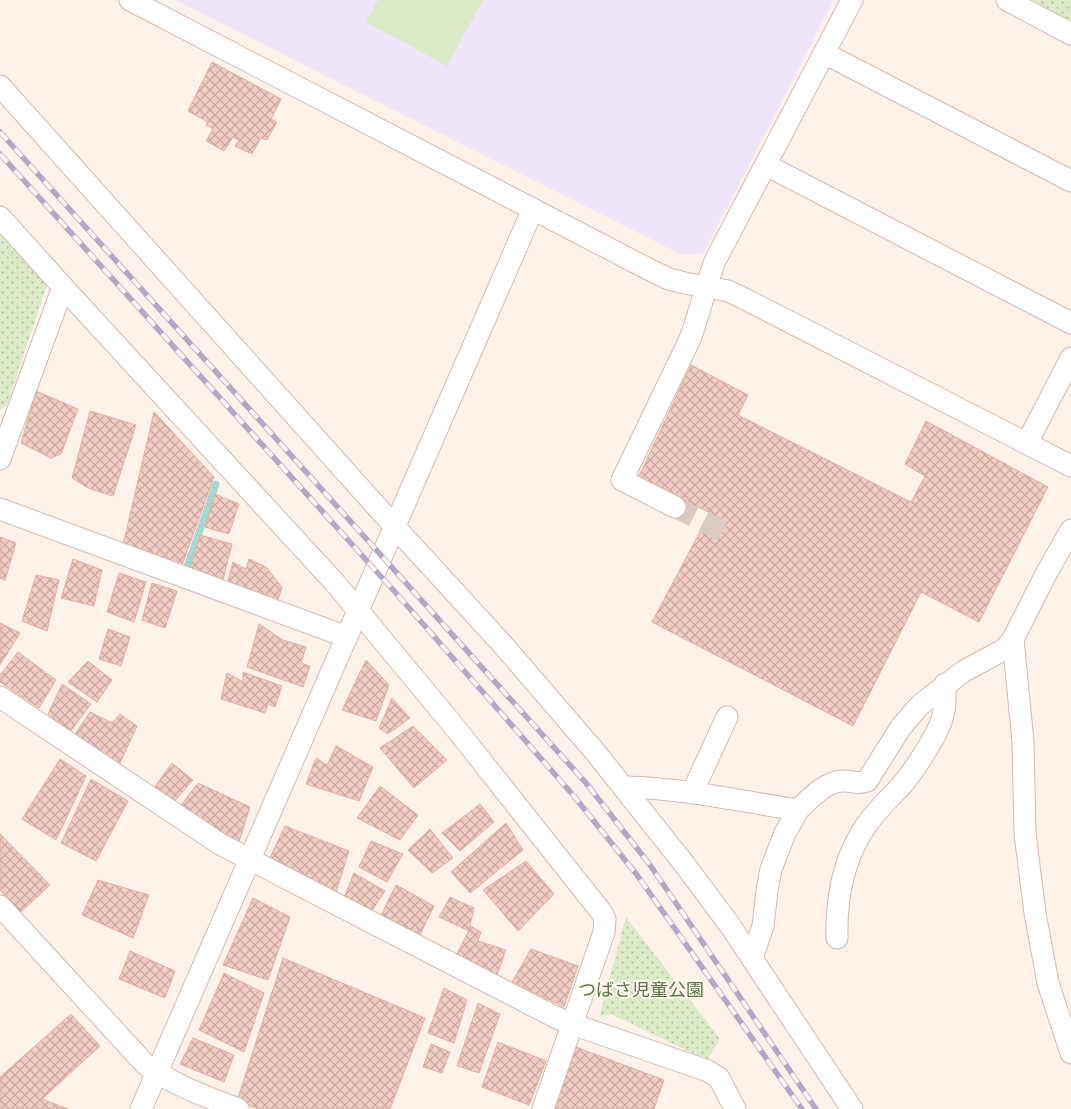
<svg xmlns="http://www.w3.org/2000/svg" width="1071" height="1109" font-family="Jost,'Noto Sans JP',sans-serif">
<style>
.education{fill:#efe6f9}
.park{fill:url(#park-dots)}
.pitch{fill:#dceac8}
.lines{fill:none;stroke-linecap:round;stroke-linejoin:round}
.stream{stroke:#a4d8d6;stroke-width:7}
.building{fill:url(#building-cross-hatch);stroke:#e4afa3}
.minor-tunnel{stroke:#dbcac3;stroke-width:21;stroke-dasharray:21 11;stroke-linecap:butt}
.minor-casing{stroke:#d1bab2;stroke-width:23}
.minor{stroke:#fff;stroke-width:21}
.rail-casing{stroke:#b2a7c7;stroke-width:5.5}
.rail{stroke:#fff6f1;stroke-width:4;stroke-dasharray:11;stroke-linecap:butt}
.labels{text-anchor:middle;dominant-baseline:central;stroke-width:4;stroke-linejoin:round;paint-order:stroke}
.park-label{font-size:18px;fill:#5b7642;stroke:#fff6f1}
</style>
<defs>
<pattern id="park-dots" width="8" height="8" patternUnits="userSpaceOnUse" patternTransform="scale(1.25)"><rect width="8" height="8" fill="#dceac8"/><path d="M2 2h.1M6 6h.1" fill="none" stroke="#b7c0a5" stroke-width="1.8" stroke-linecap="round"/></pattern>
<pattern id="building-cross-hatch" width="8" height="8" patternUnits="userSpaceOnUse" patternTransform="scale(1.25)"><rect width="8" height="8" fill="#f1ccc2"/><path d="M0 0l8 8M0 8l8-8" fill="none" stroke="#c8a8a0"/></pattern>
</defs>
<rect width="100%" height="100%" fill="#fcf2ea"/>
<path class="education" d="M 175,0 L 834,0 L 703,254 L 680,254 Z"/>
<g class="park">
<path d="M 1030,0 L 1071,0 L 1071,22 Z"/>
<path d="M 0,229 L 48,282 L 7,405 L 0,410 Z"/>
<path d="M 626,917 L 720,1039 L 707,1060 L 611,1014 L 599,1017 Z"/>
</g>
<path class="pitch" d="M 378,0 L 483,0 L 447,66 L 366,22 Z"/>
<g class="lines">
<path class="stream" d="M 186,570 L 216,484"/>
</g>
<g class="building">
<path d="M 212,62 L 281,99 L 271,119 L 277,122 L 267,140 L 261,138 L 252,154 L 235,146 L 239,140 L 233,137 L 224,151 L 206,141 L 213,129 L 206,125 L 208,122 L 188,111 Z"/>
<path d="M 691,365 L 748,395 L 738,415 L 911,502 L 925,476 L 905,464 L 926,421 L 1048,487 L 979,622 L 921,592 L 853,726 L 652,622 L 710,513 L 639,476 Z"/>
<path d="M 36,391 L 78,409 L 61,454 L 51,458 L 21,443 Z"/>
<path d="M 90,411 L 136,425 L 113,496 L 88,488 L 72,478 Z"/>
<path d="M 154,412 L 214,477 L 181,568 L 123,545 Z"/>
<path d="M 215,494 L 239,504 L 229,534 L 205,527 Z"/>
<path d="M 200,535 L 232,544 L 223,580 L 190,570 Z"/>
<path d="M 0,537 L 16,543 L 5,580 L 0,578 Z"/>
<path d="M 73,559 L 102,570 L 94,606 L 61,598 Z"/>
<path d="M 249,559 L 266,567 L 282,587 L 277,603 L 227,585 L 233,562 L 246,569 Z"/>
<path d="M 119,573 L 146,582 L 134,622 L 107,612 Z"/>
<path d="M 36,575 L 59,580 L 47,631 L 22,621 Z"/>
<path d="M 152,583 L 177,591 L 165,628 L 142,620 Z"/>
<path d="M 0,623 L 20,633 L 0,665 Z"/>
<path d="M 259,624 L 283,640 L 306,647 L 301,663 L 310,666 L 303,687 L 247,667 Z"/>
<path d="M 108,629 L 130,637 L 121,666 L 99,659 Z"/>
<path d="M 18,652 L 56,680 L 39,708 L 0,682 L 0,675 Z"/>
<path d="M 366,660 L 389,685 L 376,721 L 342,710 Z"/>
<path d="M 88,661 L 112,680 L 97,702 L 68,682 Z"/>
<path d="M 243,672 L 282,686 L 275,707 L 268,704 L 265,713 L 221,699 L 227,673 L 243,682 Z"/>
<path d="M 62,684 L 91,704 L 70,732 L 48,714 Z"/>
<path d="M 392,698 L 410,718 L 388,734 L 379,728 Z"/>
<path d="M 90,712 L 112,723 L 120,714 L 137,726 L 119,765 L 74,736 Z"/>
<path d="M 413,726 L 447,760 L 414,788 L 380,748 Z"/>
<path d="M 336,746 L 373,767 L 359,801 L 306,784 L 316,758 L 327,765 Z"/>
<path d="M 60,759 L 86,776 L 56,840 L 22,819 Z"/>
<path d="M 172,763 L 193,780 L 172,804 L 151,792 Z"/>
<path d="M 91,779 L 128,801 L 96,861 L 61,843 Z"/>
<path d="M 198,783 L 250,807 L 239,842 L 226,841 L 178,809 Z"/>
<path d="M 380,786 L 418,815 L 400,840 L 357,818 Z"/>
<path d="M 480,804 L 494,822 L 460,851 L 442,833 Z"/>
<path d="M 506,823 L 523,850 L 470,893 L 451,872 Z"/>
<path d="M 285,826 L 349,851 L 335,895 L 269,860 Z"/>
<path d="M 430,829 L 453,858 L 432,873 L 408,850 Z"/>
<path d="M 0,834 L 50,885 L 20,913 L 0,890 Z"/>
<path d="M 371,841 L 403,854 L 387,882 L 359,867 Z"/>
<path d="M 526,861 L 554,894 L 518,931 L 483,890 Z"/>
<path d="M 354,873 L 385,891 L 369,915 L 343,900 Z"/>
<path d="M 98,880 L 149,895 L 133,938 L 82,915 Z"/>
<path d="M 396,885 L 434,906 L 418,939 L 379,919 Z"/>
<path d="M 450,897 L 474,908 L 469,931 L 439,917 Z"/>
<path d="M 253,898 L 290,917 L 268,980 L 223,965 Z"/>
<path d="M 471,926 L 481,932 L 478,941 L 506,950 L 497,975 L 456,956 Z"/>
<path d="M 531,949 L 578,966 L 564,1007 L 512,982 Z"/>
<path d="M 130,951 L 175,971 L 165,998 L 119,979 Z"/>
<path d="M 283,958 L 425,1018 L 390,1109 L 258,1109 L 237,1101 Z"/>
<path d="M 224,973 L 264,993 L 244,1052 L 199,1030 Z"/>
<path d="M 444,988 L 467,1000 L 454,1043 L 428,1033 Z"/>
<path d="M 478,1003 L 500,1014 L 479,1073 L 457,1066 Z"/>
<path d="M 71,1014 L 100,1046 L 42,1099 L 68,1109 L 0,1109 L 0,1077 Z"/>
<path d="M 193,1038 L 234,1055 L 224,1082 L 180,1064 Z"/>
<path d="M 498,1042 L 546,1061 L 529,1105 L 482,1087 Z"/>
<path d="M 431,1044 L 450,1052 L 442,1073 L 423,1067 Z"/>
<path d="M 576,1047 L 664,1080 L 654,1109 L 554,1109 Z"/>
</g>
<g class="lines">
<path class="minor-tunnel" d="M 675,507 L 728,534"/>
<defs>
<g id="minor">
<path d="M 130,0 L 654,272 L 669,279 L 685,283 L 728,291 L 737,295 L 1071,466"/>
<path d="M 1007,0 L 1071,34"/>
<path d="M 824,53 L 1071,181"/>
<path d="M 0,86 L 395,527 L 504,646 L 596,753 L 685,865 L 729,924 L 852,1109"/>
<path d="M 766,165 L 1071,323"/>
<path d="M 0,217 L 63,287 L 336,584 L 457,730 L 602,913 L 605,919 L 604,932 L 543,1109"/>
<path d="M 1027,443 L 1071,358"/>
<path d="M 0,459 L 63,287"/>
<path d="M 675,507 L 622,480 L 690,339 C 700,313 705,285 716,259 L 852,0"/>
<path d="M 0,509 L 347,637"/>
<path d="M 1013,639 L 1023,742 L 1025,834 L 1035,913 L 1048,983 L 1071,1053"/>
<path d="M 0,697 L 220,844 L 555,1017 L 572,1024 L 708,1071 L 719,1078 L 735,1109"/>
<path d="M 624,787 C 682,788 740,801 798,810 C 809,799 827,780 844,781 C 853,781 858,785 867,781 L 901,727 L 920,705 L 964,671 L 1005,649 L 1013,639 L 1046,574 L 1071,530"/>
<path d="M 692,793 L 727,717"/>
<path d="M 0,906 L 145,1064 C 173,1085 205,1096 238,1109"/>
<path d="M 837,938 C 836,897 843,858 867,824 C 876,811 889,799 900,787 C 912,774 940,732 943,715 C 946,705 945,694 945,684"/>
<path d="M 752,958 L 763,926 L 767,891 L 771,869 L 785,833 L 798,810"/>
<path d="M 141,1109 L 533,209"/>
</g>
</defs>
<use href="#minor" class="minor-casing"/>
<use href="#minor" class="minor"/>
<defs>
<g id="rail">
<path d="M 0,132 L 586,783 L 650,865 L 816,1109"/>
<path d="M 0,154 L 395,592 L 573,795 L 637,875 L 802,1109"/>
</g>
</defs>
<use href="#rail" class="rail-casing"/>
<use href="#rail" class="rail"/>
</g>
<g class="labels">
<g class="park-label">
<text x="641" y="990">つばさ児童公園</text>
</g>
</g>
</svg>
